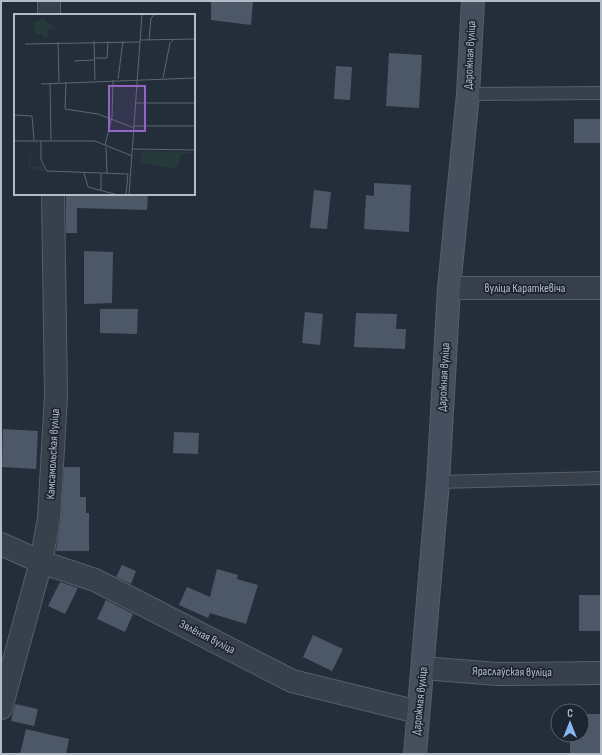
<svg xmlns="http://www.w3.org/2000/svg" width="602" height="755" font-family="'Sofia Sans Condensed',sans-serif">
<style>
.building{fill:#4c5867}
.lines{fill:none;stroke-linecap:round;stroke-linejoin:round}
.lane-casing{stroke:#565e69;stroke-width:14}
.street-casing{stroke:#565e69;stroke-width:24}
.secondary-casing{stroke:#565e69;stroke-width:24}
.lane{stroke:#37404b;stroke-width:12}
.street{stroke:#37404b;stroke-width:22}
.secondary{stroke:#464f5e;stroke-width:22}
.labels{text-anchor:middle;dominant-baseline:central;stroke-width:3.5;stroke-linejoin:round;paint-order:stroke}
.street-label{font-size:12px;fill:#b3bbc7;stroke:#1d2530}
.inset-road{fill:none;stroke:#5d6673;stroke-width:1}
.view{fill:#9165c2;fill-opacity:0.15;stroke:#9165c2;stroke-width:2}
.inset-edge{fill:none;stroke:#b3bbc7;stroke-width:2}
</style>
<rect width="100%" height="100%" fill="#242e3b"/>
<g class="building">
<path d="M 211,1 L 253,1 L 251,25 L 211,20 Z"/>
<path d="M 389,53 L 422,55 L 419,108 L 386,106 Z"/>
<path d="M 336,66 L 352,67 L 350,100 L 334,99 Z"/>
<rect x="574" y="119" width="27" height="24"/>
<path d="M 374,183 L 411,185 L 409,232 L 364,229 L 366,195 L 374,196 Z"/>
<path d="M 314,190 L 331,192 L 327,229 L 310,228 Z"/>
<path d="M 66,194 L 148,194 L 147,210 L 77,208 L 77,233 L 66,233 Z"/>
<path d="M 84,251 L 113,252 L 112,303 L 84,304 Z"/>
<path d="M 100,309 L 138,309 L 137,334 L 100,333 Z"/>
<path d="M 305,312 L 323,314 L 320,345 L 302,343 Z"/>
<path d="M 356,313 L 397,314 L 396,329 L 406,329 L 405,349 L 354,347 Z"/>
<path d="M 3,429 L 38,431 L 36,469 L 2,467 Z"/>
<path d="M 174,432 L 199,433 L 198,454 L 173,453 Z"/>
<path d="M 64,467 L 80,467 L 80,497 L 86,497 L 86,513 L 89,513 L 89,551 L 56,551 L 61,519 Z"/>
<path d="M 122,565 L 136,571 L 131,584 L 116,577 Z"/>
<path d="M 217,569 L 238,575 L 237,579 L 258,585 L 246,624 L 210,613 L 208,618 L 179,605 L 187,587 L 210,597 Z"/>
<path d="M 60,582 L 78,588 L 65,614 L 48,606 Z"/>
<rect x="579" y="595" width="22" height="36"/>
<path d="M 106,600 L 133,614 L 125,632 L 97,619 Z"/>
<path d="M 313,635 L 343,649 L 332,671 L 303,657 Z"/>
<path d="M 15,704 L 38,709 L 34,726 L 11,721 Z"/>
<path d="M 582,714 L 601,714 L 601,753 L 570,754 L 570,735 L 582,735 Z"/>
<path d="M 26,729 L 69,739 L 66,754 L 20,754 Z"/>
</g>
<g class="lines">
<defs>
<g id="lane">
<path d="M 468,94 L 601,93"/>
<path d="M 438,482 L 601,478"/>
</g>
<g id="street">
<path d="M 49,1 L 49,15"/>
<path d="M 449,288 L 601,288"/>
<path d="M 1,544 L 41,562 L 95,580 L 292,681 L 418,712"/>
<path d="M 423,668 L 497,674 L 601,673"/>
<path d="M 1,708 L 41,562 L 49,518 L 56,396 L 53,194"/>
</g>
<path id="secondary" d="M 415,754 L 438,482 L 449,288 L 468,94 L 473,1"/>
</defs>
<use href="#lane" class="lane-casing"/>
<use href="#street" class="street-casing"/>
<use href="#secondary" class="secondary-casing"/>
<use href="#lane" class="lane"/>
<use href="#street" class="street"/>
<use href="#secondary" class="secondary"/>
</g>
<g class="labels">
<g class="street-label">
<text transform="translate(470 55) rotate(-87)">Дарожная вуліца</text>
<text x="525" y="288">вуліца Караткевіча</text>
<text transform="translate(444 377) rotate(-87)">Дарожная вуліца</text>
<text transform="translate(53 454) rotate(-87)">Камсамольская вуліца</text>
<text transform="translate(207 637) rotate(27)">Зялёная вуліца</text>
<text transform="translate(512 672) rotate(1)">Яраслаўская вуліца</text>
<text transform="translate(420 701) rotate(-84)">Дарожная вуліца</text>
</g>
</g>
<g transform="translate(14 14)">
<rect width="181" height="181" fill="#242e3b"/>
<path d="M 29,4 L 41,15 L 34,15 L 33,26 L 28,20 L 22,20 L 19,9 ZM 16,128 L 25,128 L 26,133 L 25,129 L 16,129 L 17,152 L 26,153 L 28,150 L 31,158 L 15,154 ZM 121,137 L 126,137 L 181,138 L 167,140 L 162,155 L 127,149 L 127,138 L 122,137 L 117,181 Z" fill="#263a3c"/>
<path class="inset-road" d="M 126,26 L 181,25M 135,26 L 137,4 L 141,0M 80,27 L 81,66M 44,28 L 45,68M 11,30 L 126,28M 80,44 L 93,44 L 94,27M 60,47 L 80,46M 149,64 L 156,29 L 159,26M 104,65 L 109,27M 52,68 L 51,95 L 84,100 L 120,114M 36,69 L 37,126M 27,70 L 181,64M 122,89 L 181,89M 0,101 L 18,102 L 20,126M 120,112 L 181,112M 0,127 L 81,127 L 118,142M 27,127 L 27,146 L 33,157 L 114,160 L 112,181M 91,131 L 98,103 L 99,66M 92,133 L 93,159M 118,135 L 181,136M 70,159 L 74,173 L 104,181M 87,176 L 87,159M 115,181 L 128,0"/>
<path class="view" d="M 95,72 L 131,72 L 131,117 L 95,117 Z"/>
<rect width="181" height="181" class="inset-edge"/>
</g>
<rect width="602" height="755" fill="none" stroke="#b3bbc7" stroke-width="4"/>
<g transform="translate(570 723)"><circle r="19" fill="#1d2530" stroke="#59616c"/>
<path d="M0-3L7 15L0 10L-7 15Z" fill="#8bb6f4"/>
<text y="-6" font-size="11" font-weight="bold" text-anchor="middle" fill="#b3bbc7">С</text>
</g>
</svg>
